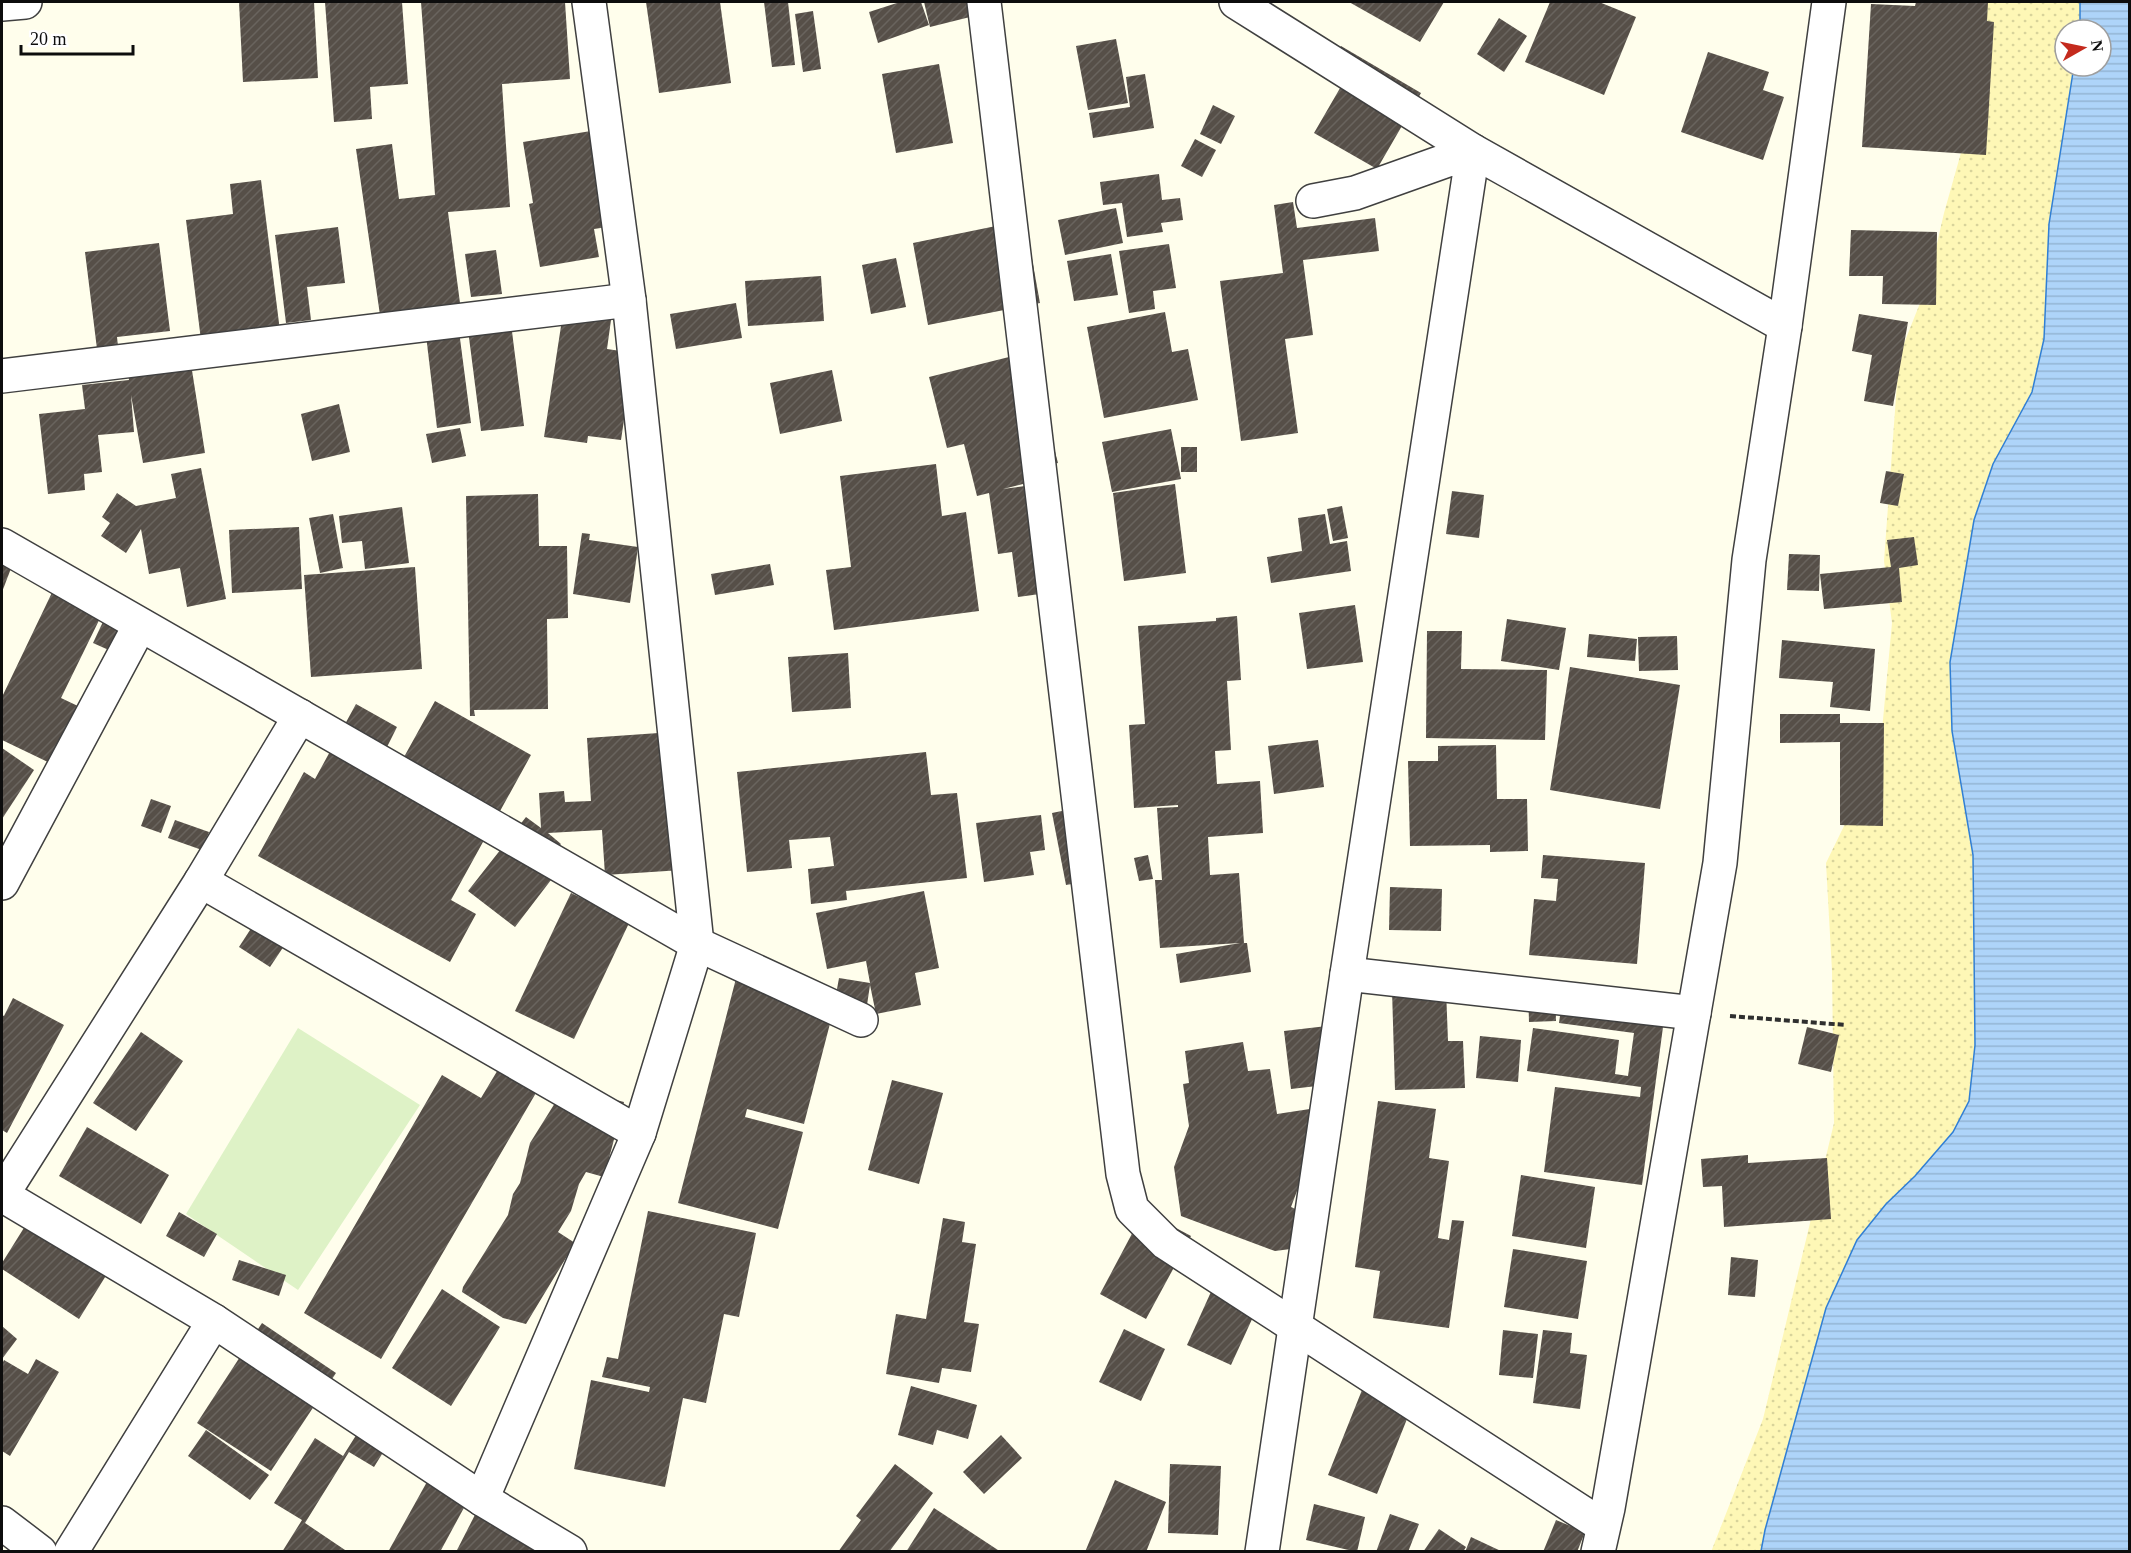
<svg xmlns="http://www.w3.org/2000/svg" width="2131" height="1553" font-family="Georgia,serif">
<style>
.sand{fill:url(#sand-dots)}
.pitch{fill:#def2c6}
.water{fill:url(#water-rules);stroke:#317fd4;stroke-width:1.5}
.building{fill:url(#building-hatch)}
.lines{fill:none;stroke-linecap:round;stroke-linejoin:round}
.minor-casing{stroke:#404040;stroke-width:36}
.path{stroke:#2f2f2f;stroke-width:4;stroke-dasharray:6 3;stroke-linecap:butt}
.minor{stroke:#fff;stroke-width:33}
</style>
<defs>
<pattern id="sand-dots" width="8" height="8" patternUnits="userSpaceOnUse" patternTransform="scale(1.5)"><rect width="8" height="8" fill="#fef7b6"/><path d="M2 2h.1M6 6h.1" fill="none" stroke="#d8d39b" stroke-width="1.8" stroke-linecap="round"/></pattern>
<pattern id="water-rules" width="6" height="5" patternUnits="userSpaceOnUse" patternTransform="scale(1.5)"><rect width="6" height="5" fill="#aed4f9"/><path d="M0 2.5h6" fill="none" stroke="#94b5d4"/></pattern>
<pattern id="building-hatch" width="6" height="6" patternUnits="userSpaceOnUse" patternTransform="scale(1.5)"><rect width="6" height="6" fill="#564f48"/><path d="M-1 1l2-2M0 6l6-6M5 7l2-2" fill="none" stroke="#69645e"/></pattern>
</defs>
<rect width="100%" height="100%" fill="#fffeec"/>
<path class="sand" d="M 1981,2 L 2080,2 L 2080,30 L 2065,30 L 2065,66 L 2074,66 L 2049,224 L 2044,339 L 2032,392 L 2016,423 L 1974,520 L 1950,662 L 1952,731 L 1973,855 L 1975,1046 L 1969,1101 L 1953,1131 L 1915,1176 L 1886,1204 L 1857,1240 L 1826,1308 L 1765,1530 L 1761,1551 L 1711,1552 L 1763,1419 L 1834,1123 L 1832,971 L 1826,863 L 1880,752 L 1892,623 L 1884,561 L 1899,356 L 1928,283 L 1944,213 L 1966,135 Z"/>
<path class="pitch" d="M 298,1028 L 420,1105 L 298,1290 L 186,1214 Z"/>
<path class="water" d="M 2080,2 L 2130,2 L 2129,1551 L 1761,1551 L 1765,1530 L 1826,1308 L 1857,1240 L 1886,1204 L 1915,1176 L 1953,1132 L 1969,1101 L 1975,1045 L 1973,855 L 1952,731 L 1950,662 L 1974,520 L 1993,464 L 2032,392 L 2044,339 L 2049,224 L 2074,66 L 2101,66 L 2101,30 L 2080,30 Z"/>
<g class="building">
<path d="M 239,2 L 314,2 L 318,78 L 243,82 Z"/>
<path d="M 325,2 L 402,2 L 408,84 L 370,87 L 372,119 L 334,122 Z"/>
<path d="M 421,2 L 565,2 L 570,79 L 502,84 L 510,207 L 448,212 L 460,303 L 380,315 L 356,149 L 392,144 L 399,199 L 435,195 Z"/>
<path d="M 646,2 L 720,2 L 731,83 L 659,93 Z"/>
<path d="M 764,2 L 788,2 L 795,65 L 772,67 Z"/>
<path d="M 900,2 L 921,2 L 929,25 L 878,43 L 869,12 Z"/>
<path d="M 924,2 L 979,2 L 982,14 L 930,27 Z"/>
<path d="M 1349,2 L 1444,2 L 1420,42 Z"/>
<path d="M 1550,2 L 1599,2 L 1636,17 L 1604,95 L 1525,62 Z"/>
<path d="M 1916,2 L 1988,2 L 1987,21 L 1994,22 L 1986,155 L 1862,147 L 1871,4 L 1915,6 Z"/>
<path d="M 813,11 L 821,69 L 803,72 L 795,14 Z"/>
<path d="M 1499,18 L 1527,36 L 1504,72 L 1477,54 Z"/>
<path d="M 1116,39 L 1128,103 L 1088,110 L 1076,46 Z"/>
<path d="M 1341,46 L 1421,93 L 1377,169 L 1314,133 L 1343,83 L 1325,73 Z"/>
<path d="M 1708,52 L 1769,72 L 1763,90 L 1784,97 L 1763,160 L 1681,132 Z"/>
<path d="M 939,64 L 953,143 L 896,153 L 882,74 Z"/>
<path d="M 1145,74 L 1154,128 L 1093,138 L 1089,113 L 1130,107 L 1126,77 Z"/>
<path d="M 1213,105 L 1235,116 L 1221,144 L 1200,134 Z"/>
<path d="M 591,131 L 614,226 L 594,229 L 599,257 L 540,267 L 529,204 L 533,203 L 523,142 Z"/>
<path d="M 1195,139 L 1216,150 L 1202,177 L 1181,166 Z"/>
<path d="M 1159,174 L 1162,200 L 1180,198 L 1183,220 L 1161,223 L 1163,232 L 1127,237 L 1122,203 L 1103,205 L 1100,182 Z"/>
<path d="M 261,180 L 280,331 L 201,340 L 186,220 L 233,214 L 230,184 Z"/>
<path d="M 1293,202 L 1297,228 L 1375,218 L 1379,251 L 1303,260 L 1313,335 L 1285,339 L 1298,433 L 1241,441 L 1220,281 L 1283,273 L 1274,205 Z"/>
<path d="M 1116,208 L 1123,243 L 1065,255 L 1058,220 Z"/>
<path d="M 1025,220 L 1040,303 L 928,325 L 913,243 Z"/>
<path d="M 338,227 L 345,283 L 307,287 L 311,320 L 286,323 L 275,235 Z"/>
<path d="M 1851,230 L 1937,232 L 1936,305 L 1882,304 L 1883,276 L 1849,276 Z"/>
<path d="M 159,243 L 170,331 L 117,337 L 118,346 L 97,349 L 85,252 Z"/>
<path d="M 1169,244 L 1176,288 L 1153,291 L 1155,309 L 1129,313 L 1119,251 Z"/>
<path d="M 496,250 L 502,294 L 471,297 L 465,254 Z"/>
<path d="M 1111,254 L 1118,295 L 1074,301 L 1067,261 Z"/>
<path d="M 896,258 L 906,307 L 871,314 L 862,265 Z"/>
<path d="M 821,276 L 824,321 L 748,326 L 745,281 Z"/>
<path d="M 736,303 L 742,338 L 676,349 L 670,314 Z"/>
<path d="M 1165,312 L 1172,352 L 1188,349 L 1198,400 L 1104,418 L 1087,327 Z"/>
<path d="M 563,313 L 611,320 L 607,349 L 634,353 L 621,440 L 588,436 L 587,443 L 544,437 Z"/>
<path d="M 1859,314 L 1908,322 L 1893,406 L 1864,401 L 1872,355 L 1852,351 Z"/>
<path d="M 510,316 L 524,426 L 481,431 L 467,322 Z"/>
<path d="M 459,331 L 471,423 L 437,428 L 426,335 Z"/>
<path d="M 1029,352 L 1058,463 L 1028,471 L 1031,482 L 1003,489 L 1047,483 L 1062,591 L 1018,597 L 1012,552 L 998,554 L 989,493 L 977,496 L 964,444 L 947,448 L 929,377 Z"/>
<path d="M 191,364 L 205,453 L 143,463 L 131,395 L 134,432 L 98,435 L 102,472 L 84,474 L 85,490 L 48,494 L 39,414 L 85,409 L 82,385 L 129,380 L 127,368 Z"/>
<path d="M 832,370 L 842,421 L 780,434 L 770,383 Z"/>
<path d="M 339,404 L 350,452 L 312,461 L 301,414 Z"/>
<path d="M 460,428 L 466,456 L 432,463 L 426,434 Z"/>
<path d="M 1171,429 L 1181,479 L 1112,492 L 1102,442 Z"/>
<rect x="1181" y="447" width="16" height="25"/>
<path d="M 936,464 L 942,516 L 966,512 L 979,611 L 834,630 L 826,570 L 851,567 L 840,476 Z"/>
<path d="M 201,468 L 226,599 L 187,607 L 180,568 L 149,574 L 141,529 L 126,553 L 101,536 L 110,523 L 102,517 L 117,493 L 136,506 L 176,498 L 171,474 Z"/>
<path d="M 1886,471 L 1904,474 L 1898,506 L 1880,503 Z"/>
<path d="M 1175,484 L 1186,573 L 1124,581 L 1113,493 Z"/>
<path d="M 1452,491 L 1484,495 L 1479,538 L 1446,534 Z"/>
<path d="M 538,494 L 539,546 L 567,546 L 568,618 L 547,619 L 548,709 L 474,710 L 475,716 L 470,716 L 466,496 Z"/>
<path d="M 1342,506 L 1348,538 L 1333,541 L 1327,509 Z"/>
<path d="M 402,507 L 409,563 L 365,569 L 362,541 L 342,543 L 339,516 Z"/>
<path d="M 333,514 L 343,568 L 320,573 L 309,518 Z"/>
<path d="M 1325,514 L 1330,544 L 1347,541 L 1351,571 L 1271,583 L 1267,557 L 1302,551 L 1298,518 Z"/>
<path d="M 299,527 L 302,589 L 232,593 L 229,530 Z"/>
<path d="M 582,533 L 590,534 L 589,540 L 638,547 L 630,603 L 573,594 Z"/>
<path d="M 1914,537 L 1918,565 L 1899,568 L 1902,602 L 1824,609 L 1820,574 L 1891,567 L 1887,540 Z"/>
<path d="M 2,543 L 18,550 L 2,592 Z"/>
<path d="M 1789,554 L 1820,555 L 1819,591 L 1787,590 Z"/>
<path d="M 770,564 L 774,585 L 715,595 L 711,574 Z"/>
<path d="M 415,567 L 422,669 L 311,677 L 304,575 Z"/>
<path d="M 58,580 L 107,604 L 61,698 L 80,707 L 52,764 L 2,740 L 2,697 Z"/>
<path d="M 1355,605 L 1363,662 L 1307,669 L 1299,613 Z"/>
<path d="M 109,609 L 126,617 L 111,651 L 93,643 Z"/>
<path d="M 1237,616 L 1241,680 L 1227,681 L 1231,750 L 1215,751 L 1217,784 L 1260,781 L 1263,833 L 1208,837 L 1210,875 L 1239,873 L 1244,943 L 1247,943 L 1251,972 L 1180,983 L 1176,954 L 1240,943 L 1160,948 L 1155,880 L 1162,880 L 1157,808 L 1178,807 L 1178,805 L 1134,808 L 1129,725 L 1145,724 L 1138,626 L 1216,621 L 1216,618 Z"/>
<path d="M 1507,619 L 1566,628 L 1559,670 L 1501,661 Z"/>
<path d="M 1427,631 L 1462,631 L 1461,669 L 1547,670 L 1545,740 L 1426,738 Z"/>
<path d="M 1589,634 L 1637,639 L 1635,661 L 1587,657 Z"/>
<path d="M 1677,636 L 1678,670 L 1639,671 L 1638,637 Z"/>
<path d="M 1782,640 L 1875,649 L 1870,711 L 1830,707 L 1833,682 L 1779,678 Z"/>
<path d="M 848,653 L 851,708 L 792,712 L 788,657 Z"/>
<path d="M 1570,667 L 1680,685 L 1660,809 L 1550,790 Z"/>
<path d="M 435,701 L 531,755 L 451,900 L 476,914 L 450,962 L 258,856 L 304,772 L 315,779 L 356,704 L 397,727 L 387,747 L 404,757 Z"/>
<path d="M 1780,714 L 1840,714 L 1840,723 L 1884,723 L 1883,826 L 1840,825 L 1840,742 L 1780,743 Z"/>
<path d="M 673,732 L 682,870 L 605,875 L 602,830 L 548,833 L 561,844 L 539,871 L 551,880 L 515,927 L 468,891 L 526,817 L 541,828 L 539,793 L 564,791 L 565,802 L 591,801 L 587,738 Z"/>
<path d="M 1318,740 L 1324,787 L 1274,794 L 1268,746 Z"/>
<path d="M 1496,745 L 1497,799 L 1527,799 L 1528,851 L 1490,852 L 1490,845 L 1410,846 L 1408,761 L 1438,761 L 1438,746 Z"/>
<path d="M 2,748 L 34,770 L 2,819 Z"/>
<path d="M 926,752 L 931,795 L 957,793 L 967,878 L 846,891 L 847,900 L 811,904 L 808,869 L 834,866 L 830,837 L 789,840 L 792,868 L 747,872 L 737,772 Z"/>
<path d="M 151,799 L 171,806 L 161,833 L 141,826 Z"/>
<path d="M 1081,807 L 1095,880 L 1066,885 L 1052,813 Z"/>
<path d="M 1041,815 L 1045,850 L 1030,852 L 1034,875 L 984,882 L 976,823 Z"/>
<path d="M 175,820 L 209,832 L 202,850 L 168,838 Z"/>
<path d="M 1148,855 L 1153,879 L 1139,881 L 1134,858 Z"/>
<path d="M 1543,855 L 1645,863 L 1637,964 L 1529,955 L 1534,899 L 1556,901 L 1558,879 L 1541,878 Z"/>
<path d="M 1390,887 L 1442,889 L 1441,931 L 1389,930 Z"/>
<path d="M 924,891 L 939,968 L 915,973 L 921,1005 L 876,1014 L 870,985 L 867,1005 L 835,1000 L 839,978 L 870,983 L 866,961 L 827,969 L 816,913 Z"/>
<path d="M 571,893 L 630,921 L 574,1039 L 515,1011 Z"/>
<path d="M 263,910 L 294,931 L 270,967 L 239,947 Z"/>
<path d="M 740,963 L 833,1012 L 804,1124 L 747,1109 L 745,1117 L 803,1132 L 778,1229 L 678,1203 Z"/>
<path d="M 1564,987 L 1665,1012 L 1642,1185 L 1544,1172 L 1555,1087 L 1640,1097 L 1641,1087 L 1527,1071 L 1533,1028 L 1619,1040 L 1615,1074 L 1628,1076 L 1634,1033 L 1559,1023 Z"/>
<path d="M 1555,988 L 1556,1021 L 1529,1022 L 1528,989 Z"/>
<path d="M 1446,989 L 1448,1041 L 1463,1041 L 1465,1088 L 1395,1090 L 1392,990 Z"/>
<path d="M 13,998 L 64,1025 L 7,1133 L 2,1130 L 2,1015 L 4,1016 Z"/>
<path d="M 1327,1026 L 1334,1084 L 1291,1089 L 1284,1031 Z"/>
<path d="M 1807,1027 L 1839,1035 L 1831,1072 L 1798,1064 Z"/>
<path d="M 141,1032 L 183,1061 L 136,1131 L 93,1103 Z"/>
<path d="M 1480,1036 L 1521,1040 L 1518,1082 L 1476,1078 Z"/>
<path d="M 1243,1042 L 1248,1071 L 1270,1069 L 1277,1114 L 1323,1107 L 1324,1119 L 1291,1207 L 1300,1211 L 1306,1247 L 1275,1251 L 1181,1216 L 1174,1167 L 1189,1126 L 1183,1084 L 1189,1083 L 1185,1051 Z"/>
<path d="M 502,1063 L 540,1086 L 381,1359 L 304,1313 L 442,1075 L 481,1098 Z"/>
<path d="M 892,1080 L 943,1093 L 919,1184 L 868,1170 Z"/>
<path d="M 565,1087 L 624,1102 L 604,1177 L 586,1172 L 579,1184 L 571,1211 L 558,1232 L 575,1243 L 526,1324 L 503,1318 L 462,1292 L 463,1287 L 508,1215 L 513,1194 L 520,1183 L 530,1143 Z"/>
<path d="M 1378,1101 L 1436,1109 L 1429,1158 L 1449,1161 L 1438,1238 L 1449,1240 L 1452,1220 L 1464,1221 L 1449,1328 L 1373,1318 L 1380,1271 L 1355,1267 Z"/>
<path d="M 87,1127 L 169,1175 L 141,1224 L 59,1176 Z"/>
<path d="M 1748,1155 L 1748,1163 L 1827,1158 L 1831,1219 L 1724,1227 L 1722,1186 L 1703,1187 L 1701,1159 Z"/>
<path d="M 1521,1175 L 1595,1187 L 1586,1248 L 1512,1236 Z"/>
<path d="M 648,1211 L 756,1233 L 739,1317 L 724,1314 L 706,1403 L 683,1398 L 665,1487 L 574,1469 L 591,1380 L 649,1392 L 650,1387 L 602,1377 L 607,1357 L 618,1359 Z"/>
<path d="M 1144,1211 L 1191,1236 L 1146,1319 L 1100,1294 Z"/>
<path d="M 179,1212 L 217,1234 L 204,1257 L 166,1236 Z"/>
<path d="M 943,1218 L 965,1222 L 962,1242 L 976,1244 L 964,1322 L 979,1324 L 971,1372 L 942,1368 L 939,1383 L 886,1374 L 896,1314 L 926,1319 Z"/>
<path d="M 27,1223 L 107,1274 L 79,1319 L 2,1269 L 2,1263 Z"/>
<path d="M 1513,1249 L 1587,1261 L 1578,1319 L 1504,1307 Z"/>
<path d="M 1731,1257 L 1758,1260 L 1755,1297 L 1728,1295 Z"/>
<path d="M 239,1260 L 286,1275 L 279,1296 L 232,1280 Z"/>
<path d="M 1215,1283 L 1259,1304 L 1231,1365 L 1187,1345 Z"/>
<path d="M 442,1289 L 500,1327 L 451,1406 L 392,1368 Z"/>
<path d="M 262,1323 L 336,1373 L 271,1471 L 197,1423 Z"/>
<path d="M 2,1326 L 17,1339 L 2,1359 Z"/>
<path d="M 1124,1329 L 1165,1349 L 1141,1401 L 1099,1382 Z"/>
<path d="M 1503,1330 L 1538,1334 L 1533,1378 L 1499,1375 Z"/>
<path d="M 1543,1330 L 1572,1333 L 1570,1353 L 1587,1355 L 1580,1409 L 1533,1403 Z"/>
<path d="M 36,1359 L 59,1372 L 10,1456 L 2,1451 L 2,1364 L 4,1360 L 28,1374 Z"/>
<path d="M 1364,1385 L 1413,1404 L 1377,1494 L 1328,1475 Z"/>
<path d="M 911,1386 L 977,1405 L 968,1439 L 937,1430 L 933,1445 L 898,1435 Z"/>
<path d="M 365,1421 L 392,1438 L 374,1467 L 349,1452 L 305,1523 L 348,1552 L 282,1552 L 302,1520 L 274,1503 L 315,1438 L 343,1456 Z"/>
<path d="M 206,1430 L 269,1475 L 250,1500 L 188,1456 Z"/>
<path d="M 1001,1435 L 1022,1458 L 984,1494 L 963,1472 Z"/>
<path d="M 895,1464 L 933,1493 L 889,1552 L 838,1552 L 861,1520 L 856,1516 Z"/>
<path d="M 1170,1464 L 1221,1466 L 1218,1535 L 1168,1533 Z"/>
<path d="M 433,1471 L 479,1480 L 440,1552 L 388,1552 Z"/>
<path d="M 1115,1480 L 1166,1502 L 1146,1552 L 1085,1552 Z"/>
<path d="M 1314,1504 L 1365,1517 L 1357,1552 L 1306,1540 Z"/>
<path d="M 479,1507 L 548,1552 L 456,1552 Z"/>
<path d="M 934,1508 L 1001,1552 L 906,1552 Z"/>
<path d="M 1390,1514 L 1419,1524 L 1408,1552 L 1376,1552 Z"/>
<path d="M 1556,1520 L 1585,1532 L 1577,1552 L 1543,1552 Z"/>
<path d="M 1439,1529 L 1466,1547 L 1463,1552 L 1423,1552 Z"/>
<path d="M 1471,1537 L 1503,1552 L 1465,1552 Z"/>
</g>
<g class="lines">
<defs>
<g id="minor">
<path d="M 984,2 L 1123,1174 L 1132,1209 L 1166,1243 L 1603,1526"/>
<path d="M 1236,2 L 1473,151 L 1785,326"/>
<path d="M 2,4 L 25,2"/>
<path d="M 2,376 L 629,300"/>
<path d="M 2,545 L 697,944 L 861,1020"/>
<path d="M 201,881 L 639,1133"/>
<path d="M 2,883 L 140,625"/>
<path d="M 1347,974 L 1694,1013"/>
<path d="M 2,1195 L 214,1321 L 482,1499 L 570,1552"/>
<path d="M 2,1195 L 201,881 L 300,716"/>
<path d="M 482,1499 L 639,1133 L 697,944 L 629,300 L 589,2"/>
<path d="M 2,1523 L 40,1552"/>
<path d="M 71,1552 L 214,1321"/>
<path d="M 1262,1552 L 1347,974 L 1473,151 L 1355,193 L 1313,201"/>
<path d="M 1598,1552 L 1608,1508 L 1720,863 L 1749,560 L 1785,326 L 1829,2"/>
</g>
</defs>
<use href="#minor" class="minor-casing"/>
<path class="path" d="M 1730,1016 L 1846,1025"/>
<use href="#minor" class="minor"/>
</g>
<rect width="2131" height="1553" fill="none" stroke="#0d0d0d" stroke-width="6"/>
<g transform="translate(2083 48) rotate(81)"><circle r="28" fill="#ffffff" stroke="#9e9e9e" stroke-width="1.5"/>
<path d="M0-4.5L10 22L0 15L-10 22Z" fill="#c42a1d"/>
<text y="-9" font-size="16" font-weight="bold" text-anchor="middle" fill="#0d0d0d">N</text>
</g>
<path d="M21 45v9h112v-9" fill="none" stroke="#0d0d0d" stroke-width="3"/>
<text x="30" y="45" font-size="18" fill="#0d0d0d" stroke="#ffffff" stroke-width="4.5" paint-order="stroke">20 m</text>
</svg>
